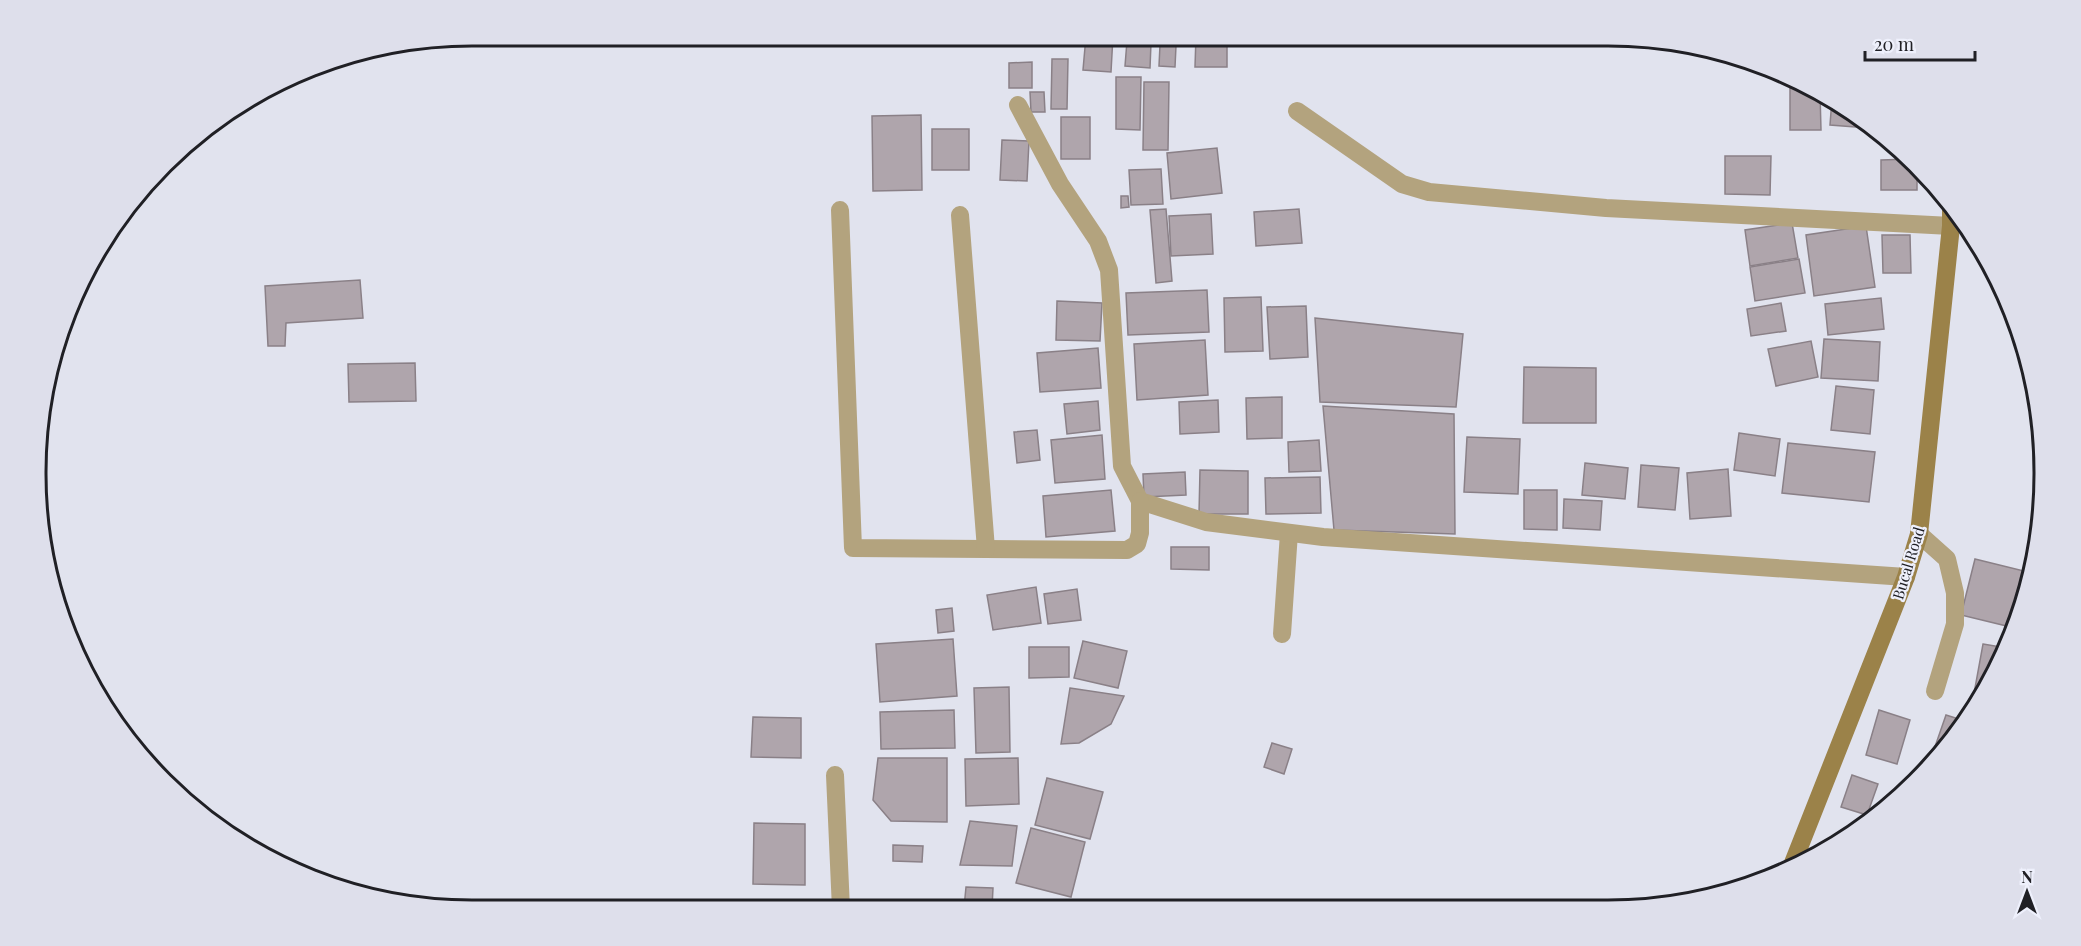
<svg xmlns="http://www.w3.org/2000/svg" width="2081" height="946" font-family="'Playfair Display',serif">
<style>
.building{fill:#afa5ac;stroke:#8a8087;stroke-width:1.5}
.lines{fill:none;stroke-linecap:round;stroke-linejoin:round}
.lane{stroke:#b3a37e;stroke-width:18}
.street{stroke:#b3a37e;stroke-width:18}
.secondary{stroke:#9b8249;stroke-width:18}
.labels{text-anchor:middle;dominant-baseline:central;stroke-width:4.5;stroke-linejoin:round;paint-order:stroke}
.street-label{font-size:15px;fill:#202025;stroke:#eef0fc}
.rim{fill:none;stroke:#202025;stroke-width:3}
</style>
<rect width="100%" height="100%" fill="#e1e3ee"/>
<g class="building">
<rect x="1002" y="36" width="24" height="10"/>
<path d="M 1086,36 L 1113,36 L 1111,72 L 1083,70 Z"/>
<path d="M 1131,36 L 1177,36 L 1177,40 L 1131,38 Z"/>
<path d="M 1196,36 L 1227,36 L 1227,67 L 1195,67 Z"/>
<path d="M 1127,41 L 1151,43 L 1150,68 L 1125,66 Z"/>
<path d="M 1160,45 L 1176,46 L 1175,67 L 1159,66 Z"/>
<path d="M 1052,59 L 1068,59 L 1067,109 L 1051,109 Z"/>
<path d="M 1032,62 L 1032,88 L 1009,88 L 1009,63 Z"/>
<path d="M 1116,77 L 1141,77 L 1140,130 L 1116,129 Z"/>
<path d="M 1144,82 L 1169,82 L 1168,150 L 1143,150 Z"/>
<path d="M 1809,87 L 1820,93 L 1821,130 L 1790,130 L 1790,88 Z"/>
<path d="M 1030,92 L 1044,92 L 1045,112 L 1031,112 Z"/>
<path d="M 1832,99 L 1850,109 L 1868,124 L 1868,128 L 1830,125 Z"/>
<path d="M 921,115 L 922,190 L 873,191 L 872,116 Z"/>
<rect x="1061" y="117" width="29" height="42"/>
<rect x="932" y="129" width="37" height="41"/>
<path d="M 1002,140 L 1029,141 L 1027,181 L 1000,180 Z"/>
<path d="M 1217,148 L 1222,193 L 1171,199 L 1167,153 Z"/>
<path d="M 1725,156 L 1771,156 L 1770,195 L 1725,194 Z"/>
<path d="M 1912,159 L 1917,164 L 1917,190 L 1881,190 L 1881,160 Z"/>
<path d="M 1161,169 L 1163,204 L 1131,205 L 1129,170 Z"/>
<path d="M 1121,196 L 1128,196 L 1129,207 L 1121,208 Z"/>
<path d="M 1166,209 L 1172,281 L 1156,283 L 1150,210 Z"/>
<path d="M 1299,209 L 1302,243 L 1256,246 L 1254,212 Z"/>
<path d="M 1211,214 L 1213,254 L 1171,256 L 1169,216 Z"/>
<path d="M 1792,223 L 1798,258 L 1750,266 L 1745,230 Z"/>
<path d="M 1866,226 L 1875,287 L 1814,296 L 1806,235 Z"/>
<path d="M 1882,235 L 1910,235 L 1911,273 L 1883,273 Z"/>
<path d="M 1799,259 L 1805,293 L 1755,301 L 1750,267 Z"/>
<path d="M 360,280 L 363,318 L 286,323 L 285,346 L 268,346 L 265,286 Z"/>
<path d="M 1207,290 L 1209,332 L 1128,335 L 1126,293 Z"/>
<path d="M 1261,297 L 1263,351 L 1225,352 L 1224,298 Z"/>
<path d="M 1881,298 L 1884,329 L 1828,335 L 1825,304 Z"/>
<path d="M 1057,301 L 1102,303 L 1100,341 L 1056,340 Z"/>
<path d="M 1781,303 L 1786,331 L 1751,336 L 1747,309 Z"/>
<path d="M 1306,306 L 1308,357 L 1270,359 L 1267,307 Z"/>
<path d="M 1315,318 L 1463,334 L 1456,407 L 1320,402 Z"/>
<path d="M 1824,339 L 1880,342 L 1878,381 L 1821,378 Z"/>
<path d="M 1205,340 L 1208,395 L 1137,400 L 1134,344 Z"/>
<path d="M 1811,341 L 1818,377 L 1776,386 L 1768,349 Z"/>
<path d="M 1098,348 L 1101,388 L 1040,392 L 1037,353 Z"/>
<path d="M 415,363 L 416,401 L 349,402 L 348,364 Z"/>
<path d="M 1524,367 L 1596,368 L 1596,423 L 1523,423 Z"/>
<path d="M 1836,386 L 1874,390 L 1870,434 L 1831,430 Z"/>
<path d="M 1282,397 L 1282,438 L 1247,439 L 1246,398 Z"/>
<path d="M 1218,400 L 1219,432 L 1180,434 L 1179,402 Z"/>
<path d="M 1098,401 L 1100,430 L 1067,434 L 1064,404 Z"/>
<path d="M 1323,406 L 1454,414 L 1455,534 L 1334,530 Z"/>
<path d="M 1037,430 L 1040,460 L 1017,463 L 1014,432 Z"/>
<path d="M 1739,433 L 1780,439 L 1775,476 L 1734,470 Z"/>
<path d="M 1102,435 L 1105,479 L 1055,483 L 1051,440 Z"/>
<path d="M 1467,437 L 1520,439 L 1518,494 L 1464,492 Z"/>
<path d="M 1319,440 L 1321,471 L 1289,472 L 1288,442 Z"/>
<path d="M 1788,443 L 1875,452 L 1869,502 L 1782,493 Z"/>
<path d="M 1585,463 L 1628,468 L 1625,499 L 1582,495 Z"/>
<path d="M 1641,465 L 1679,468 L 1675,510 L 1638,507 Z"/>
<path d="M 1728,469 L 1731,516 L 1690,519 L 1687,473 Z"/>
<path d="M 1200,470 L 1248,471 L 1248,514 L 1199,514 Z"/>
<path d="M 1185,472 L 1186,495 L 1144,497 L 1143,474 Z"/>
<path d="M 1320,477 L 1321,513 L 1266,514 L 1265,478 Z"/>
<path d="M 1111,490 L 1115,531 L 1046,537 L 1043,496 Z"/>
<path d="M 1524,490 L 1557,490 L 1557,530 L 1524,529 Z"/>
<path d="M 1564,499 L 1602,501 L 1600,530 L 1563,528 Z"/>
<path d="M 1171,547 L 1209,547 L 1209,570 L 1171,569 Z"/>
<path d="M 1975,559 L 2032,573 L 2015,628 L 1961,615 Z"/>
<path d="M 1036,587 L 1041,623 L 993,630 L 987,595 Z"/>
<path d="M 1077,589 L 1081,620 L 1048,624 L 1044,594 Z"/>
<path d="M 952,608 L 954,631 L 938,633 L 936,610 Z"/>
<path d="M 953,639 L 957,696 L 880,702 L 876,644 Z"/>
<path d="M 1083,641 L 1127,651 L 1118,688 L 1074,678 Z"/>
<path d="M 1983,644 L 2007,648 L 1971,710 Z"/>
<path d="M 1029,647 L 1069,647 L 1069,677 L 1029,678 Z"/>
<path d="M 1009,687 L 1010,752 L 976,753 L 974,688 Z"/>
<path d="M 1070,688 L 1124,696 L 1111,724 L 1079,743 L 1061,744 Z"/>
<path d="M 954,710 L 955,748 L 881,749 L 880,712 Z"/>
<path d="M 1879,710 L 1910,720 L 1897,764 L 1866,755 Z"/>
<path d="M 1946,715 L 1965,721 L 1955,739 L 1929,764 Z"/>
<path d="M 753,717 L 801,718 L 801,758 L 751,757 Z"/>
<path d="M 1272,743 L 1292,749 L 1284,774 L 1264,767 Z"/>
<path d="M 878,758 L 947,758 L 947,822 L 891,821 L 873,800 Z"/>
<path d="M 1018,758 L 1019,804 L 966,806 L 965,759 Z"/>
<path d="M 1852,775 L 1878,784 L 1867,815 L 1841,807 Z"/>
<path d="M 1047,778 L 1103,792 L 1090,839 L 1035,825 Z"/>
<path d="M 970,821 L 1017,826 L 1012,866 L 960,865 Z"/>
<path d="M 754,823 L 805,824 L 805,885 L 753,884 Z"/>
<path d="M 1031,828 L 1085,842 L 1071,897 L 1016,883 Z"/>
<path d="M 893,845 L 923,846 L 922,862 L 893,861 Z"/>
<path d="M 966,887 L 993,888 L 992,908 L 964,908 Z"/>
</g>
<g class="lines">
<g class="lane">
<path d="M 1919,534 L 1947,559 L 1955,593 L 1955,624 L 1935,691"/>
<path d="M 1282,634 L 1289,533"/>
</g>
<g class="street">
<path d="M 1018,105 L 1060,184 L 1098,241 L 1109,270 L 1122,466 L 1140,501 L 1206,522 L 1323,537 L 1906,577"/>
<path d="M 1297,111 L 1402,184 L 1429,192 L 1606,208 L 1951,226"/>
<path d="M 840,210 L 853,548 L 1127,550 L 1137,544 L 1140,533 L 1140,501"/>
<path d="M 960,215 L 986,549"/>
<path d="M 835,775 L 841,909"/>
</g>
<path class="secondary" d="M 1791,868 L 1906,577 L 1919,534 L 1951,226 L 1951,205"/>
</g>
<g class="labels">
<g class="street-label">
<text transform="translate(1908 563) rotate(-73)">Bucal Road</text>
</g>
</g>
<path d="M0 0H2081V946H0ZM472 46H1608A426 426 0 0 1 2034 472V474A426 426 0 0 1 1608 900H472A426 426 0 0 1 46 474V472A426 426 0 0 1 472 46Z" fill="#dedfeb" fill-rule="evenodd"/>
<path class="rim" d="M472 46H1608A426 426 0 0 1 2034 472V474A426 426 0 0 1 1608 900H472A426 426 0 0 1 46 474V472A426 426 0 0 1 472 46Z"/>
<g transform="translate(2027 892)" stroke="#eef0fc" stroke-width="4.5" paint-order="stroke">
<path d="M0-4.5L10 22L0 15L-10 22Z" fill="#202025"/>
<text y="-9" font-size="16" font-weight="bold" text-anchor="middle" fill="#202025">N</text>
</g>
<path d="M1865 51v9h110v-9" fill="none" stroke="#202025" stroke-width="3"/>
<text x="1874" y="51" font-size="18" fill="#202025" stroke="#eef0fc" stroke-width="4.5" paint-order="stroke">20 m</text>
</svg>
